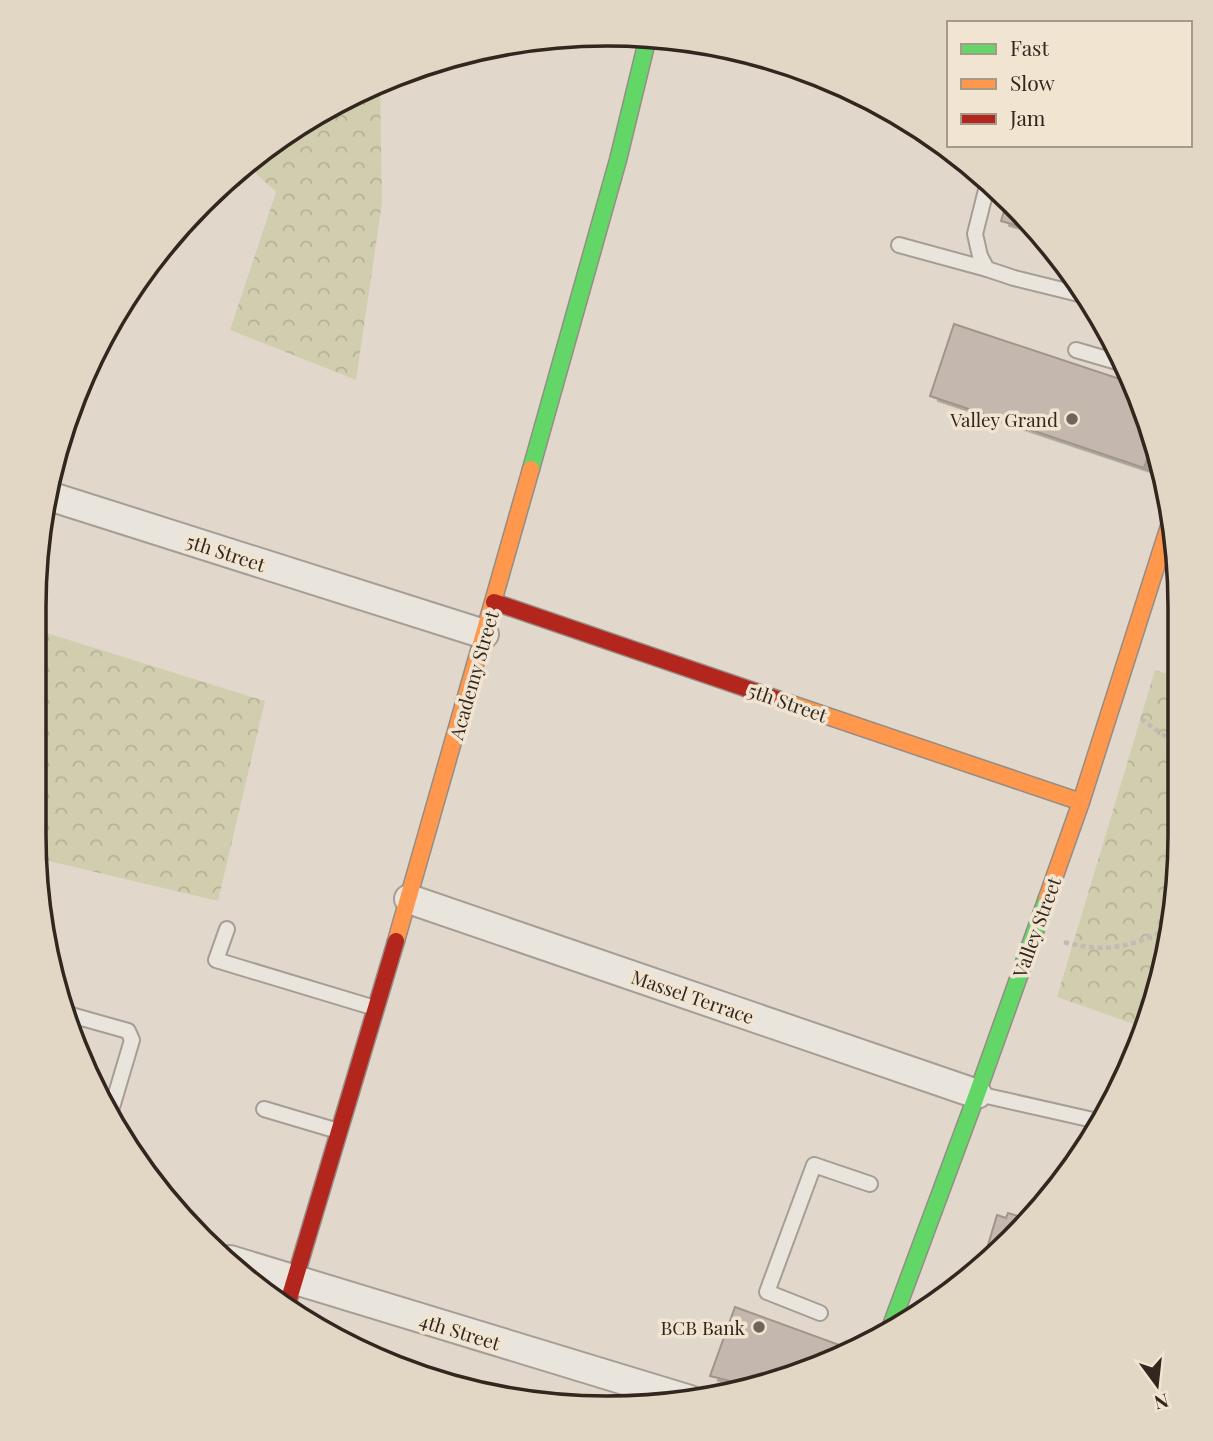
<svg xmlns="http://www.w3.org/2000/svg" width="1213" height="1441" font-family="'Playfair Display',serif">
<style>
.forest{fill:url(#forest-crowns)}
.building{fill:#c4b7ad;stroke:#a0948b;stroke-width:2;filter:url(#shadow)}
.lines{fill:none;stroke-linecap:round;stroke-linejoin:round}
.lane-casing{stroke:#a69e95;stroke-width:18}
.street-casing{stroke:#a69e95;stroke-width:32}
.fast-casing{stroke:#958d85;stroke-width:19}
.slow-casing{stroke:#958d85;stroke-width:19}
.jam-casing{stroke:#958d85;stroke-width:19}
.path{stroke:#c1bbb4;stroke-width:4.5;stroke-dasharray:5 3.5;stroke-linecap:butt}
.lane{stroke:#e9e4dc;stroke-width:14}
.street{stroke:#e9e4dc;stroke-width:28}
.fast{stroke:#63d668;stroke-width:16}
.slow{stroke:#ff974d;stroke-width:16}
.jam{stroke:#b3261e;stroke-width:16}
.poi-dot{fill:#6f645b;stroke:#f1e5d2;stroke-width:2.5}
.labels{text-anchor:middle;dominant-baseline:central;stroke-width:7;stroke-linejoin:round;paint-order:stroke}
.poi-label{font-size:19px;fill:#32261e;stroke:#f1e5d2;text-anchor:end}
.street-label{font-size:19px;fill:#32261e;stroke:#f1e5d2}
.rim{fill:none;stroke:#32261e;stroke-width:3.5}
</style>
<defs>
<pattern id="forest-crowns" width="20" height="18" patternUnits="userSpaceOnUse" patternTransform="scale(1.75)"><rect width="20" height="18" fill="#d1ceb0"/><path d="M2 6a3 3 0 1 1 6 0M12 15a3 3 0 1 1 6 0" fill="none" stroke="#b4b197"/></pattern>
<filter id="shadow"><feDropShadow dx="8" dy="4.5" stdDeviation="0" flood-color="#0004"/></filter>
</defs>
<rect width="100%" height="100%" fill="#e1d8cb"/>
<g class="forest">
<path d="M 380,81 L 382,203 L 356,380 L 230,330 L 276,192 L 246,164 L 288,130 Z"/>
<path d="M 37,630 L 265,701 L 218,901 L 36,858 L 33,834 Z"/>
<path d="M 1155,670 L 1179,678 L 1178,872 L 1149,1018 L 1145,1028 L 1057,997 Z"/>
</g>
<g class="building">
<path d="M 1008,198 L 1012,201 L 1036,231 L 1001,221 Z"/>
<path d="M 954,324 L 1135,384 L 1153,442 L 1144,468 L 930,396 Z"/>
<path d="M 1180,643 L 1179,676 L 1168,672 Z"/>
<path d="M 1008,1213 L 1028,1219 L 1012,1240 L 982,1265 L 997,1215 L 1006,1218 Z"/>
<path d="M 735,1307 L 845,1347 L 842,1356 L 826,1364 L 746,1385 L 710,1376 Z"/>
</g>
<g class="lines">
<defs>
<g id="lane">
<path d="M 988,182 L 975,234 L 980,256 L 987,269 L 1014,278 L 1087,296"/>
<path d="M 899,245 L 987,269"/>
<path d="M 1076,350 L 1124,364"/>
<path d="M 227,929 L 216,960 L 375,1008"/>
<path d="M 64,1013 L 128,1031 L 132,1040 L 110,1114"/>
<path d="M 978,1094 L 1102,1122"/>
<path d="M 264,1109 L 338,1131"/>
<path d="M 820,1313 L 767,1292 L 814,1165 L 870,1184"/>
</g>
<g id="street">
<path d="M 49,496 L 484,634"/>
<path d="M 409,899 L 977,1094"/>
<path d="M 230,1260 L 690,1400"/>
</g>
<g id="fast">
<path d="M 531,469 L 618,160 L 648,37"/>
<path d="M 889,1331 L 977,1094 L 1047,898"/>
</g>
<g id="slow">
<path d="M 777,699 L 1081,802"/>
<path d="M 1047,898 L 1081,802 L 1171,520"/>
<path d="M 396,941 L 531,469"/>
</g>
<g id="jam">
<path d="M 494,602 L 777,699"/>
<path d="M 286,1309 L 396,941"/>
</g>
</defs>
<use href="#lane" class="lane-casing"/>
<use href="#street" class="street-casing"/>
<use href="#fast" class="fast-casing"/>
<use href="#slow" class="slow-casing"/>
<use href="#jam" class="jam-casing"/>
<g class="path">
<path d="M 1141,719 L 1179,746"/>
<path d="M 1064,942 C 1104,953 1130,948 1167,929"/>
</g>
<use href="#lane" class="lane"/>
<use href="#street" class="street"/>
<use href="#fast" class="fast"/>
<use href="#slow" class="slow"/>
<use href="#jam" class="jam"/>
</g>
<g class="poi-dot">
<circle cx="1072" cy="419" r="7"/>
<circle cx="759" cy="1327" r="7"/>
</g>
<g class="labels">
<g class="poi-label">
<text x="1058" y="419">Valley Grand</text>
<text x="745" y="1327">BCB Bank</text>
</g>
<g class="street-label">
<text transform="translate(226 552) rotate(18)">5th Street</text>
<text transform="translate(473 675) rotate(-74)">Academy Street</text>
<text transform="translate(788 702) rotate(19)">5th Street</text>
<text transform="translate(1036 927) rotate(-70)">Valley Street</text>
<text transform="translate(693 996) rotate(19)">Massel Terrace</text>
<text transform="translate(460 1331) rotate(17)">4th Street</text>
</g>
</g>
<path d="M0 0H1213V1441H0ZM607 46H607A561 561 0 0 1 1168 607V835A561 561 0 0 1 607 1396H607A561 561 0 0 1 46 835V607A561 561 0 0 1 607 46Z" fill="#e2d6c4" fill-rule="evenodd"/>
<path class="rim" d="M607 46H607A561 561 0 0 1 1168 607V835A561 561 0 0 1 607 1396H607A561 561 0 0 1 46 835V607A561 561 0 0 1 607 46Z"/>
<rect x="947" y="21" width="245" height="126" fill="#f1e5d2" stroke="#a5998a" stroke-width="2"/>
<rect x="961" y="44" width="35" height="10" fill="#63d668" stroke="#a5998a" stroke-width="2"/>
<text x="1010" y="56" font-size="21" fill="#32261e">Fast</text>
<rect x="961" y="79" width="35" height="10" fill="#ff974d" stroke="#a5998a" stroke-width="2"/>
<text x="1010" y="91" font-size="21" fill="#32261e">Slow</text>
<rect x="961" y="114" width="35" height="10" fill="#b3261e" stroke="#a5998a" stroke-width="2"/>
<text x="1010" y="126" font-size="21" fill="#32261e">Jam</text>
<g transform="translate(1157 1385) rotate(165)" stroke="#f1e5d2" stroke-width="5" paint-order="stroke">
<path d="M0-5L12 26L0 18L-12 26Z" fill="#32261e"/>
<text y="-10" font-size="19" font-weight="bold" text-anchor="middle" fill="#32261e">N</text>
</g>
</svg>
